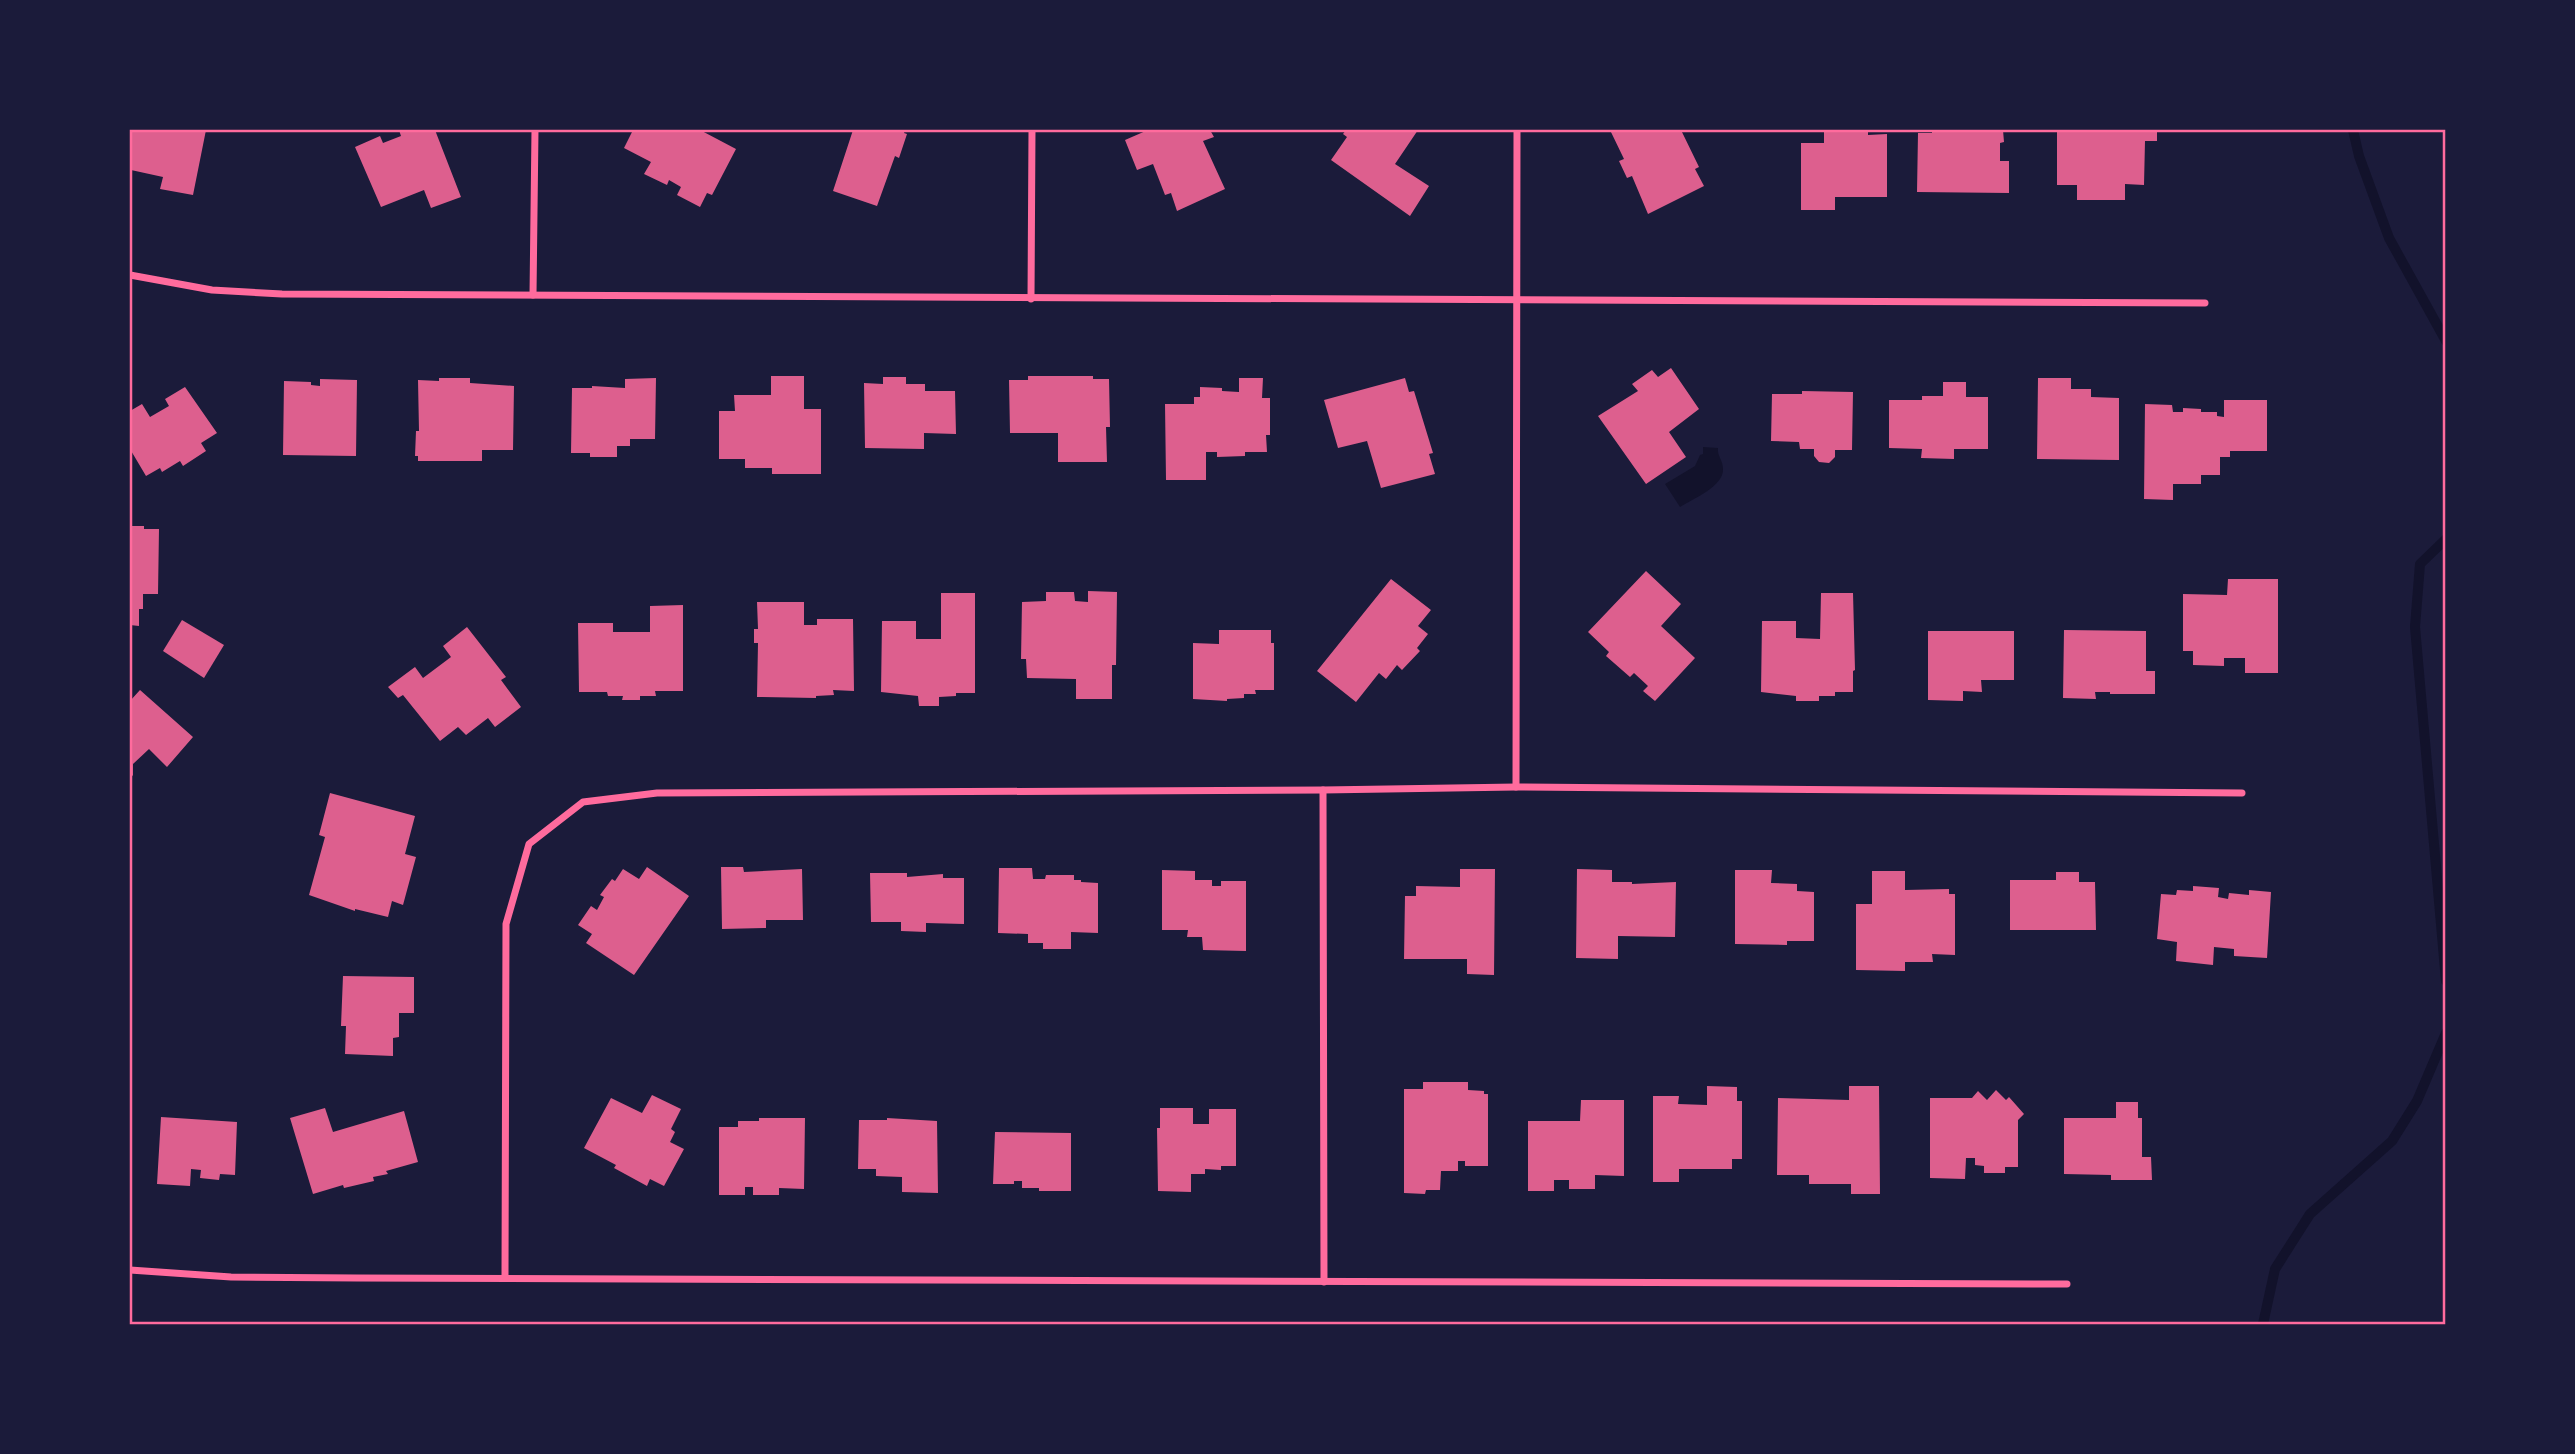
<svg xmlns="http://www.w3.org/2000/svg" width="2575" height="1454" font-family="'Fira Sans Condensed',sans-serif">
<style>
.water{fill:#12122b}
.lines{fill:none;stroke-linecap:round;stroke-linejoin:round}
.stream{stroke:#12122b;stroke-width:10}
.building{fill:#dd5f8e}
.minor{stroke:#ff6b9d;stroke-width:7}
.neatline{fill:none;stroke:#ff6b9d;stroke-width:2.5}
</style>
<rect width="100%" height="100%" fill="#1b1b3a"/>
<path class="water" d="M 1703,447 L 1718,448 C 1717,456 1723,460 1723,469 C 1724,486 1693,499 1680,507 L 1665,484 L 1695,466 L 1700,455 L 1703,454 Z"/>
<g class="lines">
<g class="stream">
<path d="M 2353,130 L 2359,156 L 2389,238 L 2446,341"/>
<path d="M 2446,539 L 2420,564 L 2415,627 L 2446,981"/>
<path d="M 2263,1324 L 2275,1269 L 2310,1214 L 2392,1141 L 2417,1101 L 2446,1033"/>
</g>
</g>
<g class="building">
<path d="M 130,130 L 206,130 L 193,195 L 160,189 L 163,177 L 131,170 Z"/>
<path d="M 399,130 L 435,130 L 461,197 L 431,208 L 424,190 L 381,207 L 355,147 L 380,136 L 383,143 L 401,136 Z"/>
<path d="M 633,130 L 700,130 L 736,149 L 712,195 L 707,193 L 700,207 L 677,195 L 681,187 L 669,180 L 667,185 L 644,174 L 651,162 L 624,148 Z"/>
<path d="M 853,130 L 905,130 L 904,133 L 907,134 L 899,158 L 895,156 L 877,206 L 833,191 Z"/>
<path d="M 1148,130 L 1210,130 L 1214,137 L 1203,141 L 1225,189 L 1177,211 L 1171,193 L 1165,195 L 1153,164 L 1137,170 L 1125,140 Z"/>
<path d="M 1346,130 L 1418,130 L 1395,164 L 1429,186 L 1410,216 L 1331,160 L 1347,137 L 1343,134 Z"/>
<path d="M 1610,130 L 1681,130 L 1699,167 L 1695,169 L 1704,186 L 1648,214 L 1632,176 L 1627,178 L 1619,161 L 1624,159 Z"/>
<path d="M 1824,130 L 1868,130 L 1868,135 L 1887,134 L 1887,197 L 1835,197 L 1835,210 L 1801,210 L 1801,143 L 1824,143 Z"/>
<path d="M 1932,130 L 2003,130 L 2004,142 L 2000,143 L 2000,161 L 2009,161 L 2009,193 L 1917,192 L 1918,133 L 1932,133 Z"/>
<path d="M 2078,130 L 2157,130 L 2157,141 L 2145,141 L 2144,185 L 2125,184 L 2125,200 L 2077,200 L 2077,185 L 2057,185 L 2057,132 L 2078,132 Z"/>
<path d="M 1671,368 L 1699,409 L 1669,432 L 1686,457 L 1646,484 L 1598,416 L 1638,391 L 1632,384 L 1652,370 L 1658,377 Z"/>
<path d="M 771,376 L 804,376 L 804,409 L 821,409 L 821,474 L 772,474 L 772,468 L 745,468 L 745,459 L 719,459 L 719,411 L 735,411 L 734,395 L 771,395 Z"/>
<path d="M 1028,376 L 1093,376 L 1093,379 L 1109,379 L 1110,427 L 1106,427 L 1107,462 L 1058,462 L 1058,433 L 1010,433 L 1009,380 L 1028,380 Z"/>
<path d="M 883,377 L 906,377 L 906,384 L 925,384 L 925,391 L 955,391 L 956,434 L 924,433 L 924,449 L 865,448 L 864,383 L 883,384 Z"/>
<path d="M 439,378 L 470,378 L 470,383 L 514,386 L 513,450 L 482,450 L 482,461 L 418,461 L 418,456 L 415,456 L 416,431 L 419,431 L 418,380 L 439,381 Z"/>
<path d="M 656,378 L 655,439 L 630,439 L 630,446 L 617,446 L 617,457 L 590,457 L 590,453 L 571,453 L 572,388 L 592,388 L 592,386 L 625,388 L 625,379 Z"/>
<path d="M 1239,378 L 1263,378 L 1262,398 L 1270,398 L 1270,435 L 1266,435 L 1267,452 L 1245,452 L 1245,456 L 1217,457 L 1217,452 L 1206,452 L 1206,480 L 1166,480 L 1165,404 L 1194,404 L 1194,397 L 1200,397 L 1200,387 L 1222,388 L 1222,391 L 1239,392 Z"/>
<path d="M 1405,378 L 1409,392 L 1414,391 L 1433,453 L 1429,454 L 1435,474 L 1381,488 L 1367,441 L 1338,448 L 1324,400 Z"/>
<path d="M 2038,378 L 2071,378 L 2071,389 L 2091,389 L 2091,397 L 2119,398 L 2119,460 L 2037,459 Z"/>
<path d="M 320,379 L 357,380 L 356,456 L 283,455 L 284,381 L 311,382 L 311,385 L 320,386 Z"/>
<path d="M 1943,382 L 1966,382 L 1966,397 L 1988,397 L 1988,449 L 1954,449 L 1954,459 L 1921,458 L 1922,449 L 1889,448 L 1889,400 L 1922,400 L 1922,396 L 1943,396 Z"/>
<path d="M 185,387 L 217,433 L 201,443 L 206,451 L 183,466 L 180,461 L 162,472 L 160,468 L 146,476 L 130,449 L 130,411 L 142,404 L 150,417 L 169,406 L 165,399 Z"/>
<path d="M 1802,391 L 1853,392 L 1852,450 L 1835,450 L 1835,457 L 1829,463 L 1819,462 L 1814,456 L 1814,449 L 1800,449 L 1799,442 L 1771,441 L 1772,394 L 1802,394 Z"/>
<path d="M 2224,400 L 2267,400 L 2267,451 L 2230,451 L 2230,457 L 2220,457 L 2220,475 L 2201,475 L 2201,484 L 2173,484 L 2173,500 L 2144,499 L 2145,404 L 2172,405 L 2173,412 L 2183,412 L 2183,408 L 2201,409 L 2201,412 L 2217,412 L 2217,416 L 2224,417 Z"/>
<path d="M 130,526 L 144,526 L 144,529 L 159,529 L 158,594 L 143,594 L 143,609 L 139,609 L 139,626 L 130,625 Z"/>
<path d="M 1646,571 L 1681,604 L 1661,626 L 1695,658 L 1655,701 L 1643,691 L 1648,686 L 1634,673 L 1630,677 L 1606,656 L 1609,652 L 1588,632 Z"/>
<path d="M 1391,579 L 1431,610 L 1418,626 L 1428,634 L 1417,648 L 1420,651 L 1402,670 L 1397,665 L 1386,679 L 1379,673 L 1356,702 L 1317,671 Z"/>
<path d="M 2228,579 L 2278,579 L 2278,673 L 2245,673 L 2245,658 L 2224,658 L 2224,666 L 2193,665 L 2193,651 L 2183,651 L 2183,594 L 2227,595 Z"/>
<path d="M 1088,591 L 1117,592 L 1116,665 L 1112,665 L 1112,699 L 1076,699 L 1076,679 L 1027,678 L 1026,659 L 1021,659 L 1022,602 L 1046,601 L 1046,592 L 1074,592 L 1075,601 L 1088,602 Z"/>
<path d="M 941,593 L 975,593 L 975,693 L 956,693 L 956,696 L 939,697 L 939,706 L 919,706 L 918,696 L 881,692 L 882,621 L 916,621 L 916,639 L 941,639 Z"/>
<path d="M 1821,593 L 1853,593 L 1855,670 L 1853,671 L 1853,692 L 1835,692 L 1835,696 L 1819,696 L 1819,701 L 1796,701 L 1796,696 L 1761,692 L 1762,621 L 1796,621 L 1796,638 L 1820,639 Z"/>
<path d="M 757,602 L 804,602 L 804,625 L 817,625 L 817,619 L 853,619 L 854,691 L 833,690 L 834,695 L 816,696 L 816,698 L 757,697 L 758,643 L 754,643 L 754,629 L 758,629 Z"/>
<path d="M 683,605 L 683,691 L 655,691 L 656,696 L 640,696 L 640,700 L 622,700 L 623,696 L 608,696 L 607,692 L 579,692 L 578,623 L 613,623 L 613,632 L 650,632 L 650,606 Z"/>
<path d="M 182,620 L 224,645 L 204,678 L 163,651 Z"/>
<path d="M 467,627 L 506,677 L 501,680 L 521,707 L 495,727 L 488,718 L 466,735 L 458,727 L 440,741 L 403,695 L 398,698 L 388,687 L 415,667 L 423,678 L 451,657 L 443,646 Z"/>
<path d="M 1219,630 L 1271,630 L 1271,643 L 1274,643 L 1274,690 L 1255,690 L 1256,694 L 1244,694 L 1244,698 L 1227,699 L 1227,701 L 1193,699 L 1193,643 L 1219,644 Z"/>
<path d="M 2064,630 L 2146,631 L 2146,671 L 2155,671 L 2155,694 L 2110,694 L 2110,692 L 2095,692 L 2096,699 L 2063,698 Z"/>
<path d="M 1928,631 L 2014,631 L 2014,680 L 1981,680 L 1982,692 L 1963,691 L 1963,701 L 1928,700 Z"/>
<path d="M 140,690 L 193,737 L 167,767 L 149,749 L 133,764 L 133,775 L 130,779 L 130,701 Z"/>
<path d="M 330,793 L 415,816 L 405,854 L 416,857 L 403,905 L 392,901 L 388,917 L 355,909 L 355,911 L 309,895 L 325,837 L 319,835 Z"/>
<path d="M 647,867 L 689,896 L 634,975 L 586,943 L 592,934 L 578,925 L 591,906 L 597,910 L 604,897 L 600,895 L 612,879 L 615,881 L 623,869 L 639,879 Z"/>
<path d="M 721,867 L 743,867 L 744,872 L 802,869 L 803,920 L 766,920 L 766,928 L 722,929 Z"/>
<path d="M 999,868 L 1032,868 L 1033,879 L 1045,879 L 1046,875 L 1074,875 L 1074,880 L 1081,880 L 1081,882 L 1098,883 L 1098,933 L 1071,932 L 1071,949 L 1043,949 L 1043,943 L 1028,943 L 1028,934 L 998,933 Z"/>
<path d="M 1460,869 L 1495,869 L 1494,975 L 1467,974 L 1467,959 L 1404,959 L 1405,896 L 1416,896 L 1416,886 L 1460,887 Z"/>
<path d="M 1577,869 L 1612,870 L 1612,882 L 1632,882 L 1632,884 L 1676,882 L 1675,937 L 1618,936 L 1618,959 L 1576,958 Z"/>
<path d="M 1162,870 L 1195,871 L 1195,880 L 1212,880 L 1212,886 L 1221,886 L 1221,881 L 1246,881 L 1246,951 L 1203,950 L 1202,937 L 1187,937 L 1188,930 L 1162,930 Z"/>
<path d="M 1735,870 L 1772,870 L 1771,883 L 1797,884 L 1797,891 L 1814,892 L 1814,941 L 1787,941 L 1787,945 L 1735,944 Z"/>
<path d="M 1872,871 L 1905,871 L 1905,890 L 1949,889 L 1949,894 L 1955,894 L 1955,955 L 1932,954 L 1933,962 L 1905,962 L 1905,971 L 1856,970 L 1856,904 L 1872,904 Z"/>
<path d="M 2056,872 L 2079,872 L 2079,882 L 2095,882 L 2096,930 L 2010,930 L 2010,880 L 2056,880 Z"/>
<path d="M 870,873 L 907,873 L 907,877 L 943,874 L 943,878 L 964,878 L 964,924 L 926,923 L 926,932 L 901,931 L 901,922 L 871,922 Z"/>
<path d="M 2193,886 L 2219,888 L 2218,897 L 2228,899 L 2229,893 L 2249,895 L 2249,890 L 2271,892 L 2267,958 L 2234,956 L 2234,949 L 2214,947 L 2213,965 L 2176,961 L 2177,942 L 2157,939 L 2161,894 L 2176,895 L 2177,890 L 2193,891 Z"/>
<path d="M 343,976 L 414,977 L 414,1013 L 399,1013 L 399,1037 L 393,1038 L 393,1056 L 345,1054 L 346,1026 L 341,1026 Z"/>
<path d="M 1423,1082 L 1468,1082 L 1468,1090 L 1484,1091 L 1484,1094 L 1488,1094 L 1488,1166 L 1465,1166 L 1465,1161 L 1458,1161 L 1458,1171 L 1441,1171 L 1440,1190 L 1426,1190 L 1425,1194 L 1404,1193 L 1404,1089 L 1423,1089 Z"/>
<path d="M 1707,1086 L 1737,1087 L 1737,1101 L 1742,1101 L 1742,1159 L 1732,1159 L 1732,1169 L 1679,1169 L 1679,1182 L 1653,1182 L 1653,1096 L 1679,1096 L 1678,1104 L 1707,1105 Z"/>
<path d="M 1849,1086 L 1879,1086 L 1880,1194 L 1851,1194 L 1851,1184 L 1809,1184 L 1809,1175 L 1777,1175 L 1778,1098 L 1849,1100 Z"/>
<path d="M 1996,1090 L 2006,1100 L 2009,1097 L 2024,1114 L 2018,1120 L 2018,1167 L 2005,1167 L 2005,1173 L 1984,1173 L 1984,1166 L 1975,1165 L 1975,1158 L 1966,1158 L 1965,1179 L 1930,1178 L 1930,1098 L 1972,1098 L 1978,1091 L 1987,1100 Z"/>
<path d="M 652,1095 L 681,1109 L 671,1129 L 675,1132 L 670,1142 L 684,1149 L 664,1186 L 650,1179 L 647,1186 L 614,1168 L 616,1165 L 584,1148 L 611,1098 L 642,1113 Z"/>
<path d="M 1581,1100 L 1624,1100 L 1624,1176 L 1595,1175 L 1595,1189 L 1569,1189 L 1569,1180 L 1554,1180 L 1554,1191 L 1528,1191 L 1528,1121 L 1580,1121 Z"/>
<path d="M 2116,1102 L 2138,1102 L 2138,1118 L 2142,1118 L 2142,1157 L 2151,1157 L 2152,1180 L 2111,1180 L 2111,1175 L 2064,1174 L 2064,1118 L 2116,1118 Z"/>
<path d="M 325,1108 L 333,1132 L 404,1111 L 418,1162 L 386,1171 L 388,1174 L 373,1177 L 374,1181 L 344,1188 L 343,1185 L 313,1194 L 290,1118 Z"/>
<path d="M 1160,1108 L 1193,1108 L 1193,1124 L 1209,1124 L 1209,1109 L 1236,1109 L 1236,1166 L 1221,1166 L 1221,1170 L 1205,1169 L 1205,1174 L 1191,1174 L 1191,1192 L 1158,1191 L 1157,1128 L 1160,1128 Z"/>
<path d="M 161,1117 L 237,1122 L 235,1175 L 220,1174 L 219,1180 L 200,1178 L 201,1170 L 191,1169 L 190,1186 L 157,1184 Z"/>
<path d="M 759,1118 L 805,1118 L 804,1189 L 779,1188 L 779,1195 L 753,1195 L 753,1187 L 745,1187 L 745,1195 L 719,1195 L 719,1127 L 738,1127 L 738,1121 L 759,1121 Z"/>
<path d="M 887,1118 L 937,1121 L 938,1193 L 902,1192 L 902,1177 L 876,1176 L 876,1169 L 858,1169 L 859,1120 L 887,1120 Z"/>
<path d="M 995,1132 L 1071,1133 L 1071,1191 L 1039,1191 L 1039,1188 L 1022,1188 L 1022,1181 L 1014,1181 L 1014,1184 L 993,1184 Z"/>
</g>
<g class="lines">
<g class="minor">
<path d="M 130,275 L 212,290 L 282,294 L 2205,303"/>
<path d="M 533,295 L 535,130"/>
<path d="M 1031,299 L 1032,130"/>
<path d="M 1516,787 L 1517,130"/>
<path d="M 1323,790 L 1324,1282"/>
<path d="M 130,1270 L 231,1277 L 357,1278 L 2067,1284"/>
<path d="M 505,1277 L 506,924 L 529,844 L 583,802 L 657,793 L 1323,790 L 1516,787 L 2242,793"/>
</g>
</g>
<rect width="2575" height="1454" fill="none" stroke="#1b1b3a" stroke-width="262"/>
<rect x="131" y="131" width="2313" height="1192" class="neatline"/>
</svg>
